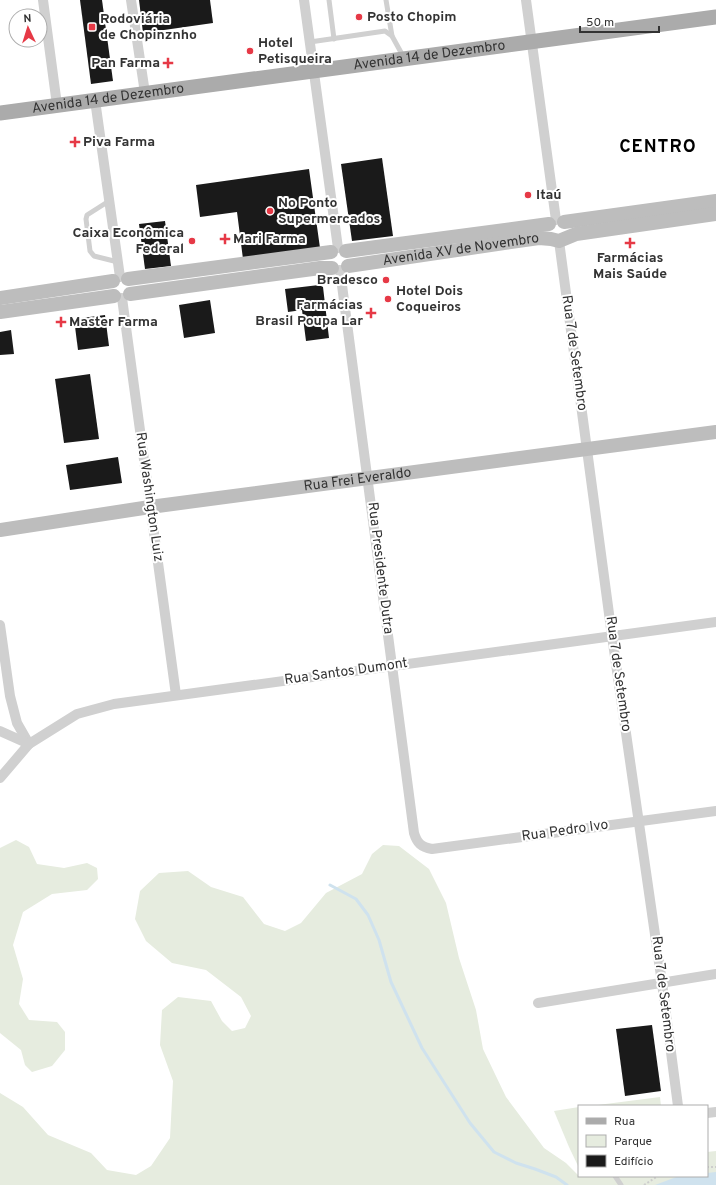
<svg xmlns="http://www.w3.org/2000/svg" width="716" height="1185" font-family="Overpass,sans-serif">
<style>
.green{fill:#e6ecdf}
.water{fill:#cfe2ee}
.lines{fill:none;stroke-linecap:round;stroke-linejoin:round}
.stream{stroke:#cfe2ee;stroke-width:3}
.building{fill:#1a1a1a}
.path{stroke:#cdcdcd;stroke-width:2;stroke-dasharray:2 2;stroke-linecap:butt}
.lane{stroke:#d0d0d0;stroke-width:5}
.street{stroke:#d0d0d0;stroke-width:10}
.secondary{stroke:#bdbdbd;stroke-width:14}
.primary{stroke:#ababab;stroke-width:15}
.poi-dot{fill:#e63946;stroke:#fff;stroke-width:1.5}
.labels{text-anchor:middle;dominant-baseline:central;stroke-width:4;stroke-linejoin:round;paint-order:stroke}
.poi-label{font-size:14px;font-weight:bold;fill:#333;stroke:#fff;text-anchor:start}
.street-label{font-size:14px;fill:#333;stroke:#fff}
.district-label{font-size:18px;font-weight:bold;letter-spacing:1px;fill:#000;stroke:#fff}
</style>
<rect width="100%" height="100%" fill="#fff"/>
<g class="green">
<path d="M 16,840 L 29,847 L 37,864 L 64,868 L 87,863 L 97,868 L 98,879 L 87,890 L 52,894 L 23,912 L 13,945 L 23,979 L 19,1004 L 29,1020 L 57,1022 L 65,1032 L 65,1050 L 52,1066 L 32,1072 L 25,1065 L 21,1050 L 0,1033 L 0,848 Z"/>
<path d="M 383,845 L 399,846 L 429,869 L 446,903 L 459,958 L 476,1010 L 483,1049 L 506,1097 L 544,1148 L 566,1163 L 580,1177 L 707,1176 L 707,1152 L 716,1151 L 716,1185 L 0,1185 L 0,1093 L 23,1107 L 48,1135 L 91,1153 L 107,1170 L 136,1175 L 151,1166 L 170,1138 L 173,1081 L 160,1045 L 162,1010 L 178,997 L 211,1001 L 222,1021 L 232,1031 L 245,1028 L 251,1016 L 241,997 L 206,970 L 172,963 L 146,941 L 135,919 L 140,891 L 159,873 L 188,871 L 211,887 L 243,897 L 264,924 L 285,931 L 301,923 L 326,893 L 362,874 L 372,854 Z"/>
<path d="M 660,1097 L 661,1106 L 590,1106 Z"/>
<path d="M 579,1107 L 579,1168 L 569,1147 L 554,1111 Z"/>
</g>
<path class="water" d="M 716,1172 L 716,1185 L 655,1185 L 679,1176 L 707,1176 L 707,1173 Z"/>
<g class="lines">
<path class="stream" d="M 330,885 L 356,899 L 368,915 L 379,940 L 391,982 L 422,1048 L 470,1123 L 494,1152 L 516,1163 L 535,1169 L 556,1177 L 567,1185"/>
</g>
<g class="building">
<path d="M 80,0 L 102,0 L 113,81 L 91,84 Z"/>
<path d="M 139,0 L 210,0 L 213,23 L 143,33 Z"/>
<path d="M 382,158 L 393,236 L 352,241 L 341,164 Z"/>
<path d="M 309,169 L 320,248 L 243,259 L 237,212 L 200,217 L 196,185 Z"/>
<path d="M 165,221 L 171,266 L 145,269 L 139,224 Z"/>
<path d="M 319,285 L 323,287 L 329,338 L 306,341 L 302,310 L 288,312 L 285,289 Z"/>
<path d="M 210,300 L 215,333 L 184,338 L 179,305 Z"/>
<path d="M 105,315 L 109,346 L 78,350 L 74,319 Z"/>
<path d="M 11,330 L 14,354 L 0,355 L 0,332 Z"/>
<path d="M 90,374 L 99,439 L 64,443 L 55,379 Z"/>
<path d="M 118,457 L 122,483 L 70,490 L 66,465 Z"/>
<path d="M 652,1025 L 661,1091 L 625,1096 L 616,1029 Z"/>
</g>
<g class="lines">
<g class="path">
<path d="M 707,1167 L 716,1167"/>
<path d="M 644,1185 L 658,1176"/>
</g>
<g class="lane">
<path d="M 329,0 L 334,39"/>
<path d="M 386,0 L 392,36"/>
<path d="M 310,42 L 385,31 L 392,36 L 403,56"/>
<path d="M 109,201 L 87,215 L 86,219 L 90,251 L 94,256 L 118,262"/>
<path d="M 615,1176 L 621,1185"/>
</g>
<g class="street">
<path d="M 43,0 L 57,105"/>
<path d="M 131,0 L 145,93"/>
<path d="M 304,0 L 338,248"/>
<path d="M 526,0 L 556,220"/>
<path d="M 95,100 L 120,277"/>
<path d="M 559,241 L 612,636 L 662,983 L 678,1106"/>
<path d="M 340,270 L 414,833 C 417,843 421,847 432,849 L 716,811"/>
<path d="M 122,298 L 176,695"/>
<path d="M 0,625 L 10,696 L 17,723 L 29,744"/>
<path d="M 0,731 L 29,744"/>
<path d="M 0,778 L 29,744 L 77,714 L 114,704 L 716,622"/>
<path d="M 538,1003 L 716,974"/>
<path d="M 707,1113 L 716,1112"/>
</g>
<g class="secondary">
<path d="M 564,222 L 716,201"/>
<path d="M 346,251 L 549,224"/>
<path id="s1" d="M 348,266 L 539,238 L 551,239 L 559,241 L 576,234 L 716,214"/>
<path d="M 128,279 L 331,252"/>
<path d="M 130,294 L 320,268 L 332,268"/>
<path d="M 0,298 L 113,281"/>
<path d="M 0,312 L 114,296"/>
<path id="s2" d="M 0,530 L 150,507 L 716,432"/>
</g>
<path class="primary" id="s3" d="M 0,113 L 716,17"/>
</g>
<g class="poi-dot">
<circle cx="359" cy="17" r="4"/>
<rect x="88" y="23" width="8" height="8" rx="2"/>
<circle cx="250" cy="51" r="4"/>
<path d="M166 57h4v4h4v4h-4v4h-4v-4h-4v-4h4z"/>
<path d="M73 136h4v4h4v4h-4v4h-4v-4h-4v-4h4z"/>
<circle cx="528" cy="195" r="4"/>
<circle cx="270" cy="211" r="4"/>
<path d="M223 233h4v4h4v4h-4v4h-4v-4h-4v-4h4z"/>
<circle cx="192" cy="241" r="4"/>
<path d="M628 237h4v4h4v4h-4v4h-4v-4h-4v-4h4z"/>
<circle cx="386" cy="280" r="4"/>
<circle cx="388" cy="299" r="4"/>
<path d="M369 307h4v4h4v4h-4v4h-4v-4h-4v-4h4z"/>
<path d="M59 316h4v4h4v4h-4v4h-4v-4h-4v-4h4z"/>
</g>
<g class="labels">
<g class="poi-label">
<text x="367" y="17">Posto Chopim</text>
<text x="100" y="19">Rodoviária<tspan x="100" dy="16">de Chopinznho</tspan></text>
<text x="258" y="43">Hotel<tspan x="258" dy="16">Petisqueira</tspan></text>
<text x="160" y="63" text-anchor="end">Pan Farma</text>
<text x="83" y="142">Piva Farma</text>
<text x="536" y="195">Itaú</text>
<text x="278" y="203">No Ponto<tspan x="278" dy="16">Supermercados</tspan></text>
<text x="184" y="233" text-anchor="end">Caixa Econômica<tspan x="184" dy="16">Federal</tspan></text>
<text x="233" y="239">Mari Farma</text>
<text x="630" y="258" text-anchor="middle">Farmácias<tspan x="630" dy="16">Mais Saúde</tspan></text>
<text x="378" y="280" text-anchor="end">Bradesco</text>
<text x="396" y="291">Hotel Dois<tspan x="396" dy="16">Coqueiros</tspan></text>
<text x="363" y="305" text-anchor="end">Farmácias<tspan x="363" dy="16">Brasil Poupa Lar</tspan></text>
<text x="69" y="322">Master Farma</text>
</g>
<g class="street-label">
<text stroke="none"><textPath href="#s3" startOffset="433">Avenida 14 de Dezembro</textPath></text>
<text stroke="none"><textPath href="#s3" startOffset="109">Avenida 14 de Dezembro</textPath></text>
<text stroke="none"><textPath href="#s1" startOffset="114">Avenida XV de Novembro</textPath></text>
<text transform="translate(574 353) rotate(82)">Rua 7 de Setembro</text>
<text stroke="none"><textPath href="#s2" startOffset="361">Rua Frei Everaldo</textPath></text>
<text transform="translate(149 497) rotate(82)">Rua Washington Luiz</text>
<text transform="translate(380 568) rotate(83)">Rua Presidente Dutra</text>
<text transform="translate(346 672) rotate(-8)">Rua Santos Dumont</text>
<text transform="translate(618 674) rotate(82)">Rua 7 de Setembro</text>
<text transform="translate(565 831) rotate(-8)">Rua Pedro Ivo</text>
<text transform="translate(663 994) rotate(83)">Rua 7 de Setembro</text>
</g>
<g class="district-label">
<text x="658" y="147">CENTRO</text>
</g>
</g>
<rect x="578" y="1105" width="130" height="72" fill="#ffffff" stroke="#adadad"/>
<rect x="586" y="1118" width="20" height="6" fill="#ababab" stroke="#adadad"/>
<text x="614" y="1125" font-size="12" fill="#333333">Rua</text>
<rect x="586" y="1135" width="20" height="12" fill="#e6ecdf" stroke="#adadad"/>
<text x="614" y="1145" font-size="12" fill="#333333">Parque</text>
<rect x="586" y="1155" width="20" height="12" fill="#1a1a1a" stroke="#adadad"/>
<text x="614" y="1165" font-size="12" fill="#333333">Edifício</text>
<g transform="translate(28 28) rotate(356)"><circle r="19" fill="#ffffff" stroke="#adadad"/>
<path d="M0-3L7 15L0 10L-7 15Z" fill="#e63946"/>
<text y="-6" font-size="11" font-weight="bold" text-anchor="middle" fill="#333333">N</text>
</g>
<path d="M580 26v6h79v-6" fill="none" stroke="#333333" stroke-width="2"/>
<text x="586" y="26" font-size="12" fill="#333333" stroke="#ffffff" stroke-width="3" paint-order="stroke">50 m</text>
</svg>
